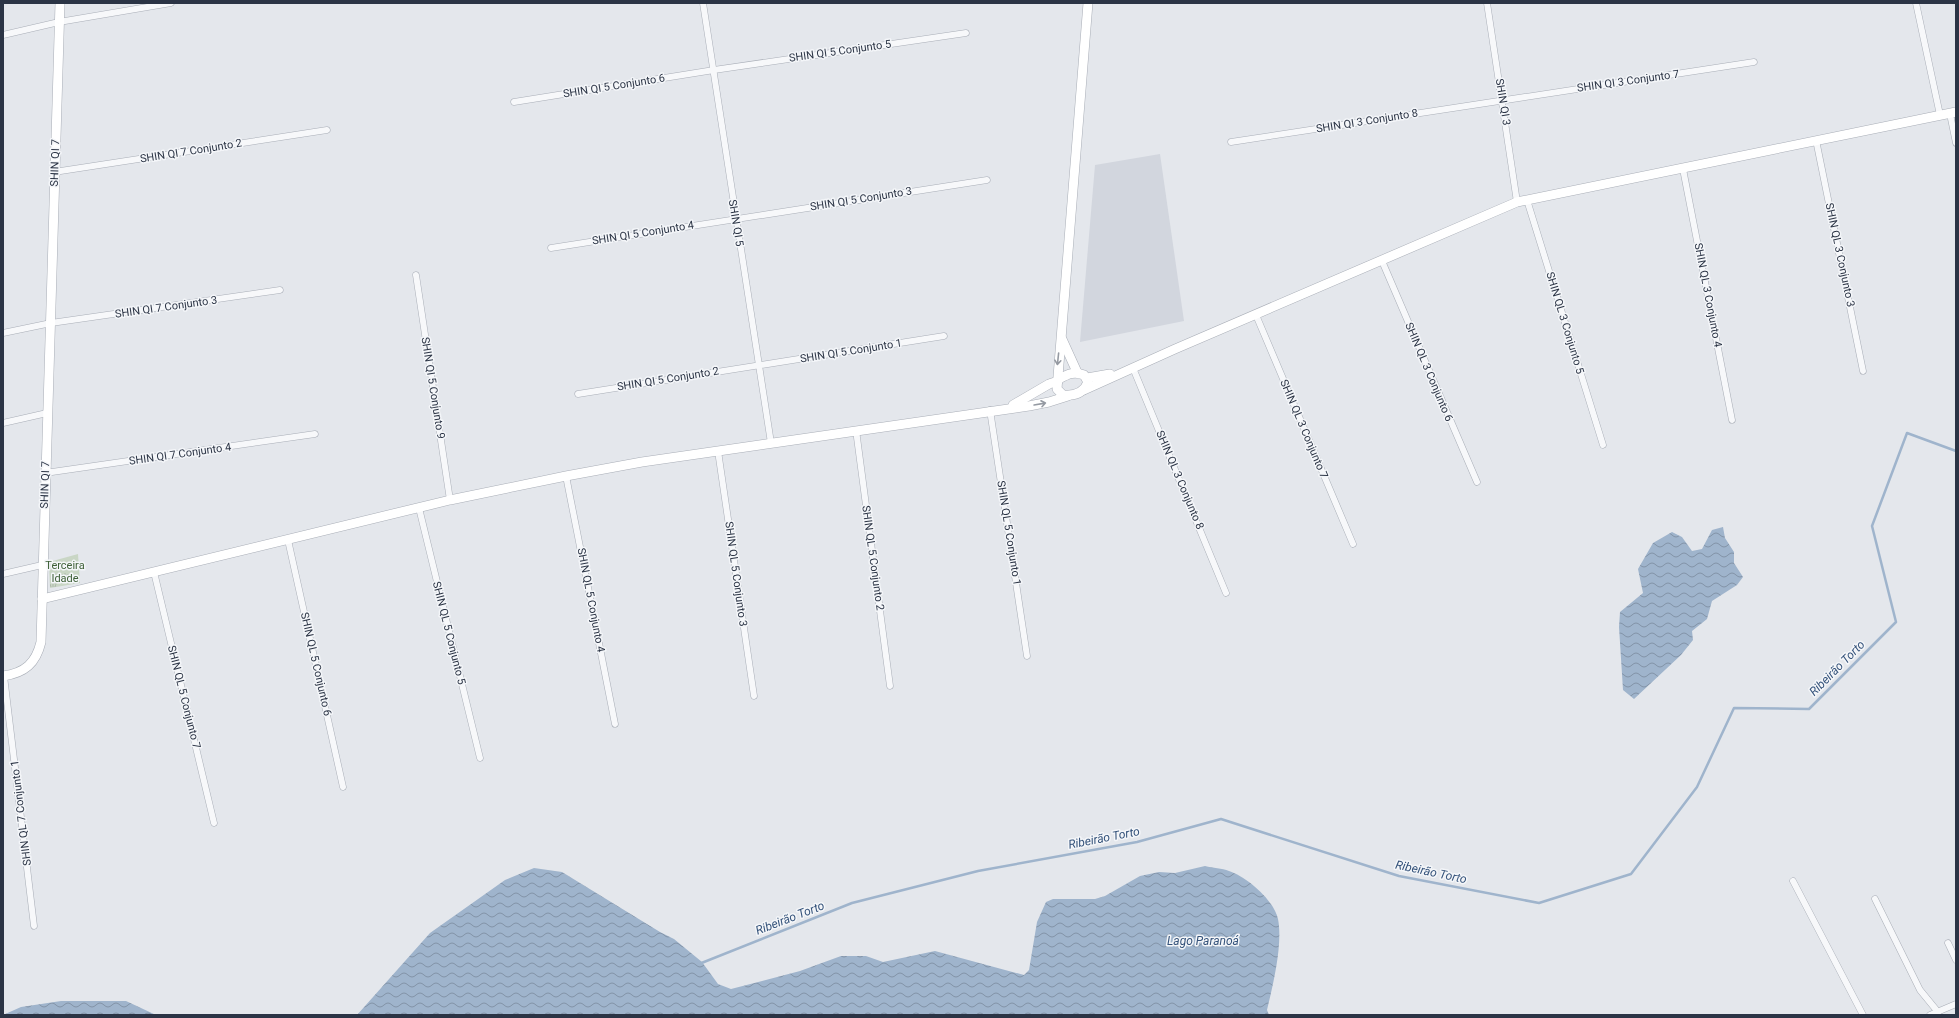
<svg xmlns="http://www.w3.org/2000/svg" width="1959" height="1018" font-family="Roboto,sans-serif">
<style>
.built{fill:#d2d6de}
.park{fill:url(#park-tufts)}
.water{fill:url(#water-waves)}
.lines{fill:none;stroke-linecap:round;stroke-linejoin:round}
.stream{stroke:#9fb4cc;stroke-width:2.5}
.street-casing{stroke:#a9aeb7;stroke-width:7}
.secondary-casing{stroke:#a9aeb7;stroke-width:10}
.street{stroke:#f7f8fa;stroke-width:6}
.secondary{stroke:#fff;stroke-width:9}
.oneway{stroke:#959aa2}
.labels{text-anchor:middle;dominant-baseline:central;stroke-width:3;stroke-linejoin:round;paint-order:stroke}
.street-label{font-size:11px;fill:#2b3445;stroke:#f4f6f9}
.park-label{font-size:11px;fill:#3f6138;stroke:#f4f6f9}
.water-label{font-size:12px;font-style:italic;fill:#34527a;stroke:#f4f6f9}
</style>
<defs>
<pattern id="park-tufts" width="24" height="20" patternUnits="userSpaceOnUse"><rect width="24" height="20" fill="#c9d6c5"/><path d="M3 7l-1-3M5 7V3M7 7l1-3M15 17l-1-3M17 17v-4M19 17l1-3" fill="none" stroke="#adb8ab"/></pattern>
<pattern id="water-waves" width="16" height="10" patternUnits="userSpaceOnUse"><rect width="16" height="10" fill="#9fb4cc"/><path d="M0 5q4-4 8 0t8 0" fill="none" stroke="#8293a7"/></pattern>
</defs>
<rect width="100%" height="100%" fill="#e4e7ec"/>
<path class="built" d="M 1160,154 L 1184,321 L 1080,342 L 1095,165 Z"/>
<path class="park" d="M 78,554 L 80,583 L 50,588 L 49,562 Z"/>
<g class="water">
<path d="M 1723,527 L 1725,538 L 1734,552 L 1734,563 L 1743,577 L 1737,585 L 1712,601 L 1707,619 L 1692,631 L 1693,640 L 1681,655 L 1634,699 L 1623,690 L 1619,627 L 1620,612 L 1643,593 L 1638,569 L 1653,543 L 1672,532 L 1682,537 L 1692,551 L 1702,549 L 1712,530 Z"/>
<path d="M 1205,866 C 1213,868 1222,868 1229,871 C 1247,877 1274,900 1278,919 C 1283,944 1273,985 1267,1010 L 1269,1015 L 357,1015 L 430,933 L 505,880 L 534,868 L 562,872 L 660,932 L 674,939 L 702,962 L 718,984 L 731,989 L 800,971 L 841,956 L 866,956 L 883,962 L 935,951 L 1024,975 L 1029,970 L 1037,922 L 1046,902 L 1053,899 L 1095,899 L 1105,896 L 1140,876 L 1159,872 L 1175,873 Z"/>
<path d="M 61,1001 L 126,1001 L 156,1015 L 3,1015 L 21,1007 Z"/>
</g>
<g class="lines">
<path class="stream" d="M 699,964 L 852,903 L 978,871 L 1137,842 L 1221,819 L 1399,876 L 1539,903 L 1631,874 L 1697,787 L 1734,708 L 1809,709 L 1896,622 L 1872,526 L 1907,433 L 1956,451"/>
<defs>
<g id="street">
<path d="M 703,3 L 771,443"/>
<path d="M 1487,3 L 1517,202"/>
<path d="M 1916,3 L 1940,115"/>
<path d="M 3,35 L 59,22 L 171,3"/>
<path d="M 514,102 L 714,70 L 966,33"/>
<path d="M 1950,114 L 1956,143"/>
<path d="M 1816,140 L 1863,371"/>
<path d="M 1231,142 L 1754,62"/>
<path d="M 1683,169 L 1732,420"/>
<path d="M 54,172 L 327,130"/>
<path d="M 1527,200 L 1603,445"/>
<path d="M 551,248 L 987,180"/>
<path d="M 1382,261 L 1477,482"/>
<path d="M 416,275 L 450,500"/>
<path d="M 1256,315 L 1353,544"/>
<path d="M 3,333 L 51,323 L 280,290"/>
<path d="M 1133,368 L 1226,593"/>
<path d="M 578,394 L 944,336"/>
<path d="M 990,410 L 1027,656"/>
<path d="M 3,423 L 47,413"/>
<path d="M 856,430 L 890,686"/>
<path d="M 718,451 L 754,696"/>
<path d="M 45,473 L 315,434"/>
<path d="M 566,476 L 615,724"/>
<path d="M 419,508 L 480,758"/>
<path d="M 288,540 L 343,787"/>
<path d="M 154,572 L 214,823"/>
<path d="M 3,574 L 42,565"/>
<path d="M 4,676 L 34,926"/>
<path d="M 1793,881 L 1863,1015"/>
<path d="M 1875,899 L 1920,990 L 1938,1012"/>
<path d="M 1948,943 L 1956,960"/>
<path d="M 1930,1015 L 1956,1004"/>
</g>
<g id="secondary">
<path d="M 1062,339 L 1077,372"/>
<path d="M 1087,378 L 1110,374"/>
<path d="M 1059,379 C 1068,374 1074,371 1084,375 L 1088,382 C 1084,393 1074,396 1063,395 L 1057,389 L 1088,3"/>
<path d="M 1084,390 L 1175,349 L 1517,202 L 1956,112"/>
<path d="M 1013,405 L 1049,384 L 1058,381"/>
<path d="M 42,599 L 450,500 L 566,476 L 642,462 L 1029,406 L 1049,402 L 1068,396"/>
<path d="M 3,676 C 25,673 36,663 41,642 L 60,3"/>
</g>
</defs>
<use href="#street" class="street-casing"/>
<use href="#secondary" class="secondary-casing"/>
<use href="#street" class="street"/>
<use href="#secondary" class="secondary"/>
</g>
<defs><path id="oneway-shaft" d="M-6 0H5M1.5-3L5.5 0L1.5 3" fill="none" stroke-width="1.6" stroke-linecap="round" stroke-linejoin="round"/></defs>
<g class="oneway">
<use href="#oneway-shaft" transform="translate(1058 359) rotate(96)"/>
<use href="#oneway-shaft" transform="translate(1040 404) rotate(-10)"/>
</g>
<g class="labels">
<g class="street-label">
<text transform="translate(840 51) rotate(-8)">SHIN QI 5 Conjunto 5</text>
<text transform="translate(1628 81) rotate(-8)">SHIN QI 3 Conjunto 7</text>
<text transform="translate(614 86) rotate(-9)">SHIN QI 5 Conjunto 6</text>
<text transform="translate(1503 102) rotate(81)">SHIN QI 3</text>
<text transform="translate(1367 121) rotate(-9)">SHIN QI 3 Conjunto 8</text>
<text transform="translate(191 151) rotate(-9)">SHIN QI 7 Conjunto 2</text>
<text transform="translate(55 163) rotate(-88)">SHIN QI 7</text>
<text transform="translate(861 199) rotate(-9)">SHIN QI 5 Conjunto 3</text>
<text transform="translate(736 223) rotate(81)">SHIN QI 5</text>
<text transform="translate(643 233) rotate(-9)">SHIN QI 5 Conjunto 4</text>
<text transform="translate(1840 255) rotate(78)">SHIN QL 3 Conjunto 3</text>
<text transform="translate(1708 295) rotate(79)">SHIN QL 3 Conjunto 4</text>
<text transform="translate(166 307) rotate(-8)">SHIN QI 7 Conjunto 3</text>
<text transform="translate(1565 323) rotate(73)">SHIN QL 3 Conjunto 5</text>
<text transform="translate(851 351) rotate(-9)">SHIN QI 5 Conjunto 1</text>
<text transform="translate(1429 372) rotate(67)">SHIN QL 3 Conjunto 6</text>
<text transform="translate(668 379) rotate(-9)">SHIN QI 5 Conjunto 2</text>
<text transform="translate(433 388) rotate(81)">SHIN QI 5 Conjunto 9</text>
<text transform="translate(1304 429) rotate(67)">SHIN QL 3 Conjunto 7</text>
<text transform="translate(180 454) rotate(-8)">SHIN QI 7 Conjunto 4</text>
<text transform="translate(1180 480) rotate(67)">SHIN QL 3 Conjunto 8</text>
<text transform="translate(45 485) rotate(-88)">SHIN QI 7</text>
<text transform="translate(1009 533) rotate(81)">SHIN QL 5 Conjunto 1</text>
<text transform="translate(873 558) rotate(82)">SHIN QL 5 Conjunto 2</text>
<text transform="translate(736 574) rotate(82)">SHIN QL 5 Conjunto 3</text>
<text transform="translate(591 600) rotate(79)">SHIN QL 5 Conjunto 4</text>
<text transform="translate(449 633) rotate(76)">SHIN QL 5 Conjunto 5</text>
<text transform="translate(316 664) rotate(77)">SHIN QL 5 Conjunto 6</text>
<text transform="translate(184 697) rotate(76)">SHIN QL 5 Conjunto 7</text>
<text transform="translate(21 813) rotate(-97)">SHIN QL 7 Conjunto 1</text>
</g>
<g class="park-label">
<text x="65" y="565">Terceira<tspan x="65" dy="13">Idade</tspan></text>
</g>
<g class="water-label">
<text transform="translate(1837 668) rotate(-45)">Ribeirão Torto</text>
<text transform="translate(1104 838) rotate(-11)">Ribeirão Torto</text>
<text transform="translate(1431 872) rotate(12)">Ribeirão Torto</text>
<text transform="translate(790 918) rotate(-21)">Ribeirão Torto</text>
<text x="1203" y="941">Lago Paranoá</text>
</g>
</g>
<rect width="1959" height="1018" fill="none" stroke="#2b3445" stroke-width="8"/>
</svg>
